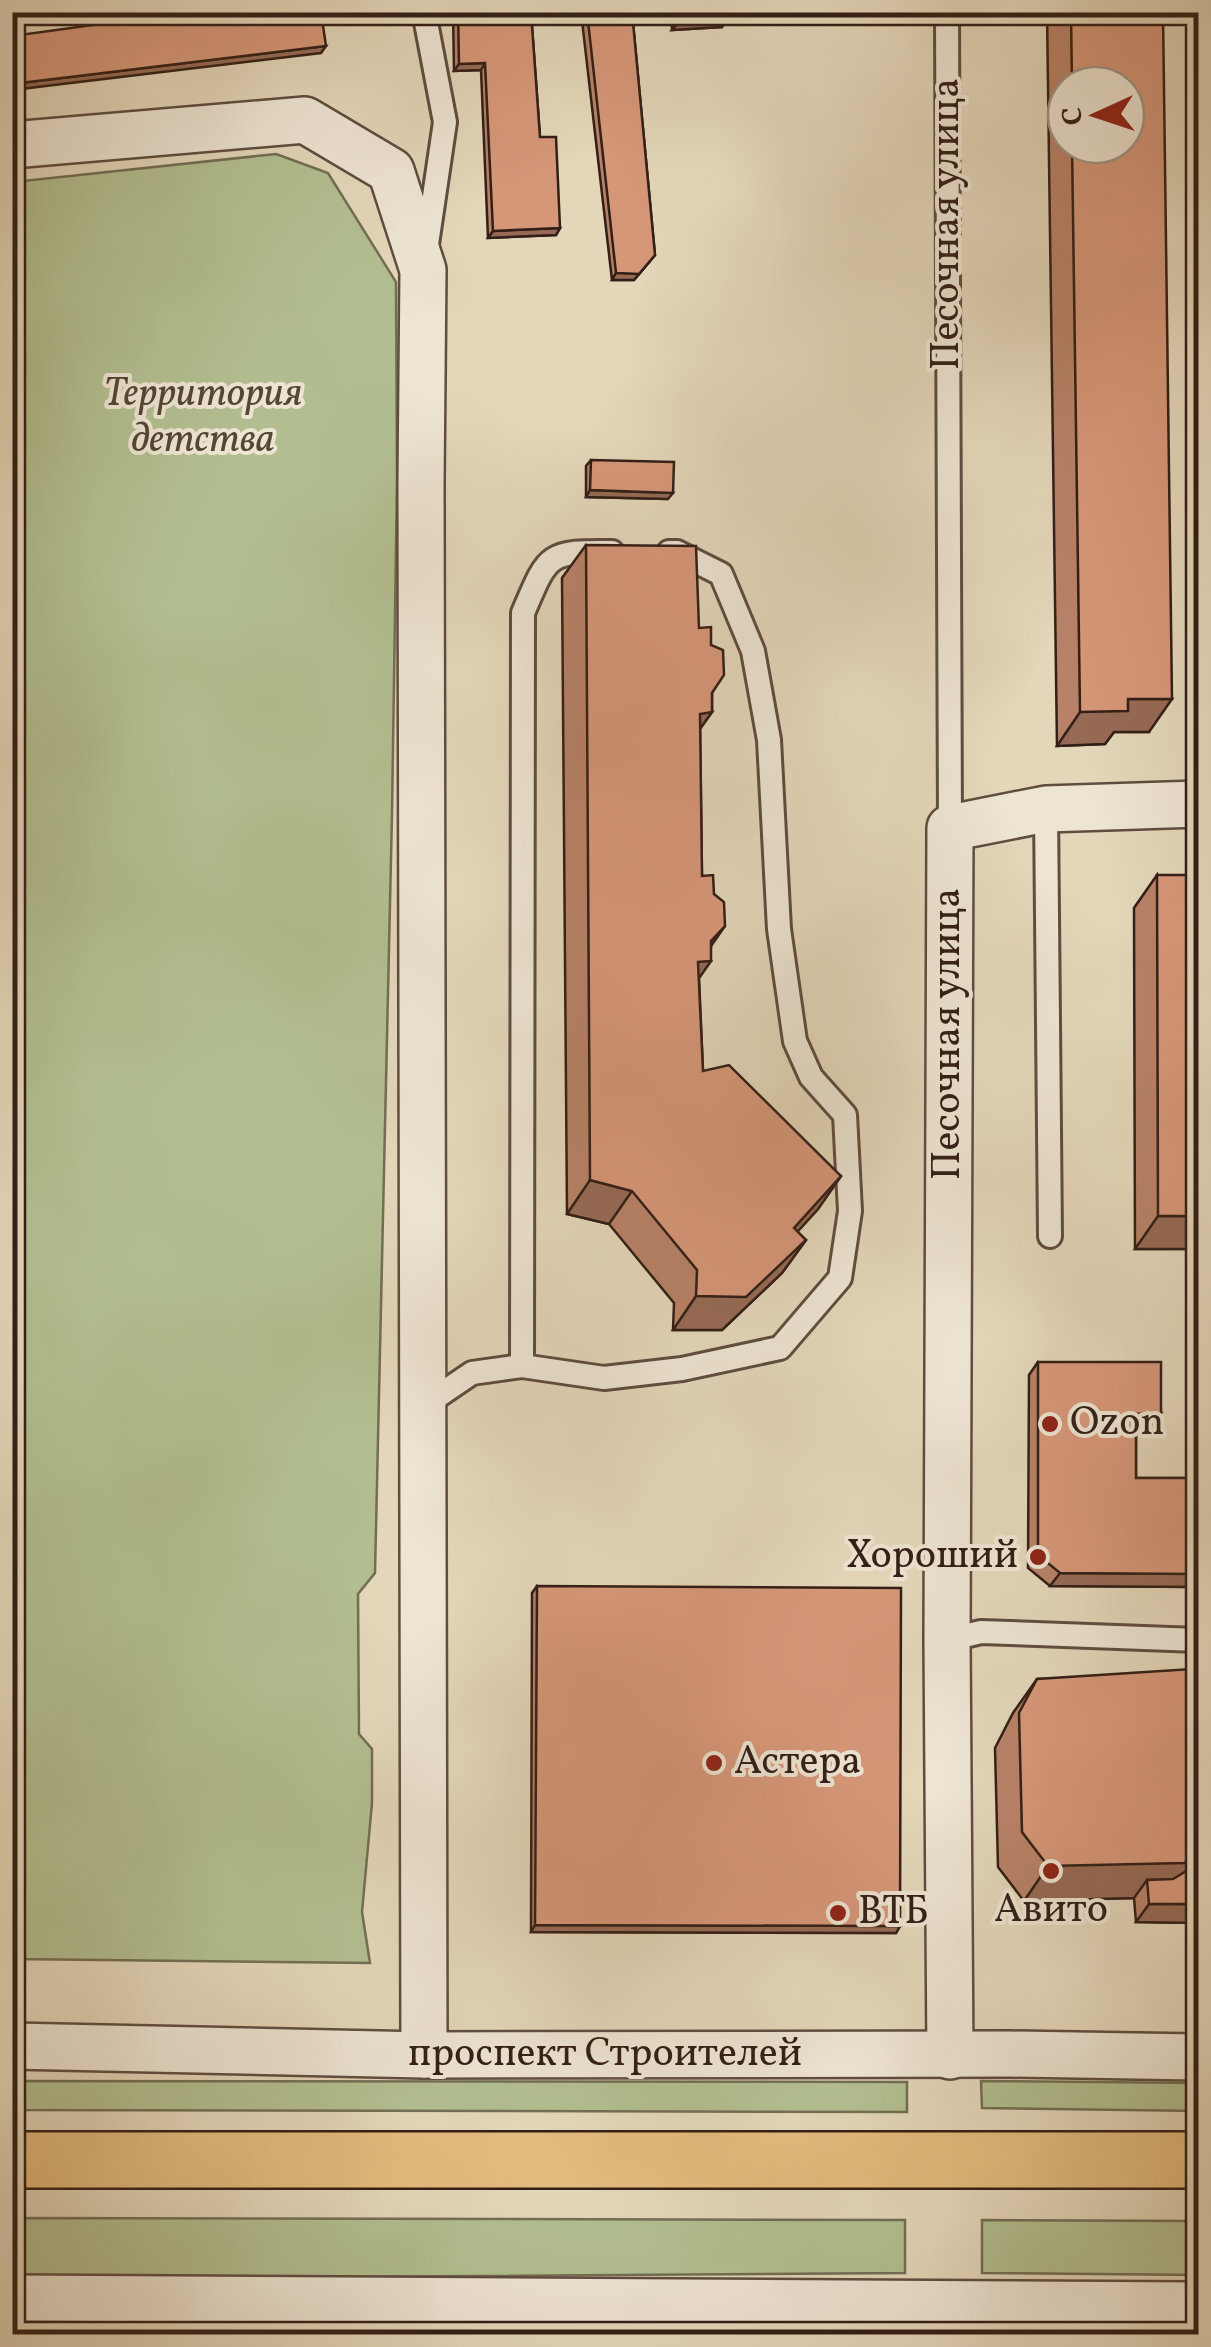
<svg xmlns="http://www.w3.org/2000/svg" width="1211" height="2347" font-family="Vollkorn,serif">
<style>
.green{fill:#b2be90;stroke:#726e54;stroke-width:2.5}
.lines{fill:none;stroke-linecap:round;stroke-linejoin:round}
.service-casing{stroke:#5f4d40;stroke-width:28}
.minor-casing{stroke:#5f4d40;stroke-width:50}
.primary-casing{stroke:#331f17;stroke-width:60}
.service{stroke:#ede4d2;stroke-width:22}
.minor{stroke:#ede4d2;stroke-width:45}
.primary{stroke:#e2bb7c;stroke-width:55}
.wall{fill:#b88268;stroke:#331f17;stroke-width:2.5;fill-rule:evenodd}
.shaded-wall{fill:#966a55;stroke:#331f17;stroke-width:2.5}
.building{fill:#d69779;stroke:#331f17;stroke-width:2.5}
.poi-dot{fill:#8f2418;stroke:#ede4d2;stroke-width:4}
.labels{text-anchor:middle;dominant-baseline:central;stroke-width:8;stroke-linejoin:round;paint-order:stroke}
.street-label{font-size:40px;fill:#331f17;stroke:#ede4d2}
.park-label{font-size:40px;font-style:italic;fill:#534735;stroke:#ede4d2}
.poi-label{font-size:40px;fill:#331f17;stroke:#ede4d2;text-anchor:start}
</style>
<rect width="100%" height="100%" fill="#e3d6b9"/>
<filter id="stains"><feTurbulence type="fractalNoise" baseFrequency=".002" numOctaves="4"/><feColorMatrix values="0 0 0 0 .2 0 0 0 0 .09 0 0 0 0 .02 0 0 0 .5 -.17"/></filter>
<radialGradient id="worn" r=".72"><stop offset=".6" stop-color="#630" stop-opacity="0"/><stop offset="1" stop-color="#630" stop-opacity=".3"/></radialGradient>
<g class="green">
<path d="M 276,154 L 328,173 L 396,282 L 397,481 L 392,814 L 375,1573 L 358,1594 L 359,1734 L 372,1749 L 372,1803 L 362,1912 L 370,1963 L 13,1959 L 13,182 Z"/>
<path d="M 13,2081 L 907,2082 L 907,2112 L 13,2110 Z"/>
<path d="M 981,2081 L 1198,2083 L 1198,2111 L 982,2108 Z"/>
<path d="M 12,2218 L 905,2220 L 905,2273 L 13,2279 Z"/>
<path d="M 982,2220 L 1198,2221 L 1198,2275 L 982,2273 Z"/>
</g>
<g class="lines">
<defs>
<g id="service">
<path d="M 424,12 L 445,122 L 426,251"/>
<path d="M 947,12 L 950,828"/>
<path d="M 1046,809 L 1050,1236"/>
<path d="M 522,1366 L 523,613 C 548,554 547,551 612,552"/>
<path d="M 422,1407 L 472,1373 L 522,1366 L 604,1378 L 682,1369 L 780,1348 L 840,1278 L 850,1211 L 845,1115 L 811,1077 L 795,1041 L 779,929 L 769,740 L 753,651 L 721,574 L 677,552 L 669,552"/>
<path d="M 947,1640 L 981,1632 L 1198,1640"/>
</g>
<g id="minor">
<path d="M 12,145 L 305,120 L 391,171 L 423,270 L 421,483 L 424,2055"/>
<path d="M 12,2046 L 424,2055 L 1010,2054 L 1198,2057"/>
<path d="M 950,2056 L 947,1640 L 950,828 L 1046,809 L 1198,804"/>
<path d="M 12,2298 L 1198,2305"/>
</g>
<path id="primary" d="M 12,2160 L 1198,2160"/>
</defs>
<use href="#service" class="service-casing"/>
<use href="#minor" class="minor-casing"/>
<use href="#primary" class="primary-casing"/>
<use href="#service" class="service"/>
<use href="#minor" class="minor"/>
<use href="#primary" class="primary"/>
</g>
<g class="wall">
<path d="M 453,12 L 531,12 L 540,137 L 560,228 L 556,235 L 488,238 L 481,70 L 454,71 Z"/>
<path d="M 581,12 L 632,12 L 655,255 L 634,280 L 612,280 Z"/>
<path d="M 671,12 L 726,12 L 722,27 L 672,30 Z"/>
<path d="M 1047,12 L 1163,12 L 1149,732 L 1114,732 L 1105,744 L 1057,746 ZM 1066,85 L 1126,85 L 1126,145 L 1066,145 Z"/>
<path d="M 591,460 L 668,499 L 586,497 L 586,466 Z"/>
<path d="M 586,545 L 699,628 L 712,693 L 712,712 L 700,729 L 702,876 L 711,947 L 699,978 L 703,1071 L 841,1176 L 818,1209 L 797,1232 L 806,1240 L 782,1273 L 722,1330 L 673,1330 L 674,1303 L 609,1224 L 567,1214 L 562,578 Z"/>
<path d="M 1157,875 L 1198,1249 L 1135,1249 L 1134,908 Z"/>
<path d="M 1038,1362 L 1152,1426 L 1136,1427 L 1136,1478 L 1198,1478 L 1198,1587 L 1050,1586 L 1028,1568 L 1029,1375 Z"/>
<path d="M 537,1586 L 900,1926 L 896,1933 L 531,1932 L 532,1593 Z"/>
<path d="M 1198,1677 L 1198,1923 L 1136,1922 L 1134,1898 L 1024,1901 L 998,1867 L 995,1748 L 1013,1713 L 1037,1679 Z"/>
</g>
<g class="shaded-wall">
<path d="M 727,20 L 722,27 L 672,30 L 677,24 Z"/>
<path d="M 326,46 L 321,53 L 12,90 L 12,84 Z"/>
<path d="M 485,63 L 481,70 L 454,71 L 459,64 Z"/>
<path d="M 560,228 L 556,235 L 488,238 L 493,231 Z"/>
<path d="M 655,255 L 634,280 L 612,280 L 616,273 Z"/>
<path d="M 590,490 L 673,493 L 668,499 L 586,497 Z"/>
<path d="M 1128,699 L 1172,699 L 1149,732 L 1114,732 L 1105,744 L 1057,746 L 1080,712 Z"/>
<path d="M 712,712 L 688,745 L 700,714 Z"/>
<path d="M 725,926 L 702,959 L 711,961 L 688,994 L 675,995 L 711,941 Z"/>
<path d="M 841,1176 L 818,1209 L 771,1261 L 794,1228 Z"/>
<path d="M 590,1180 L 632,1191 L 609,1224 L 567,1214 Z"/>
<path d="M 1158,1216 L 1198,1216 L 1198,1249 L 1135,1249 Z"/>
<path d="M 806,1240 L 782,1273 L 722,1330 L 673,1330 L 696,1296 Z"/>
<path d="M 1161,1413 L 1152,1426 L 1127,1427 L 1136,1414 Z"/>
<path d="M 1060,1573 L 1198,1574 L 1198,1587 L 1050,1586 Z"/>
<path d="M 1198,1855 L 1198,1868 L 1190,1880 L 1147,1880 L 1134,1898 L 1024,1901 L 1048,1866 Z"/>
<path d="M 1149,1904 L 1198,1904 L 1198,1923 L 1136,1922 Z"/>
<path d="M 535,1925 L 900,1926 L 896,1933 L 531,1932 Z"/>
</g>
<g class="building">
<path d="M 188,12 L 321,12 L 326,46 L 12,84 L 12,36 Z"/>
<path d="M 458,12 L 531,12 L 540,137 L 556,137 L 560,228 L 493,231 L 485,63 L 459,64 Z"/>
<path d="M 587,12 L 632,12 L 655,255 L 639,274 L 616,273 Z"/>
<path d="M 676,12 L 726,12 L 727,20 L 677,24 Z"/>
<path d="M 1071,12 L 1163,12 L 1172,699 L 1128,699 L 1128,711 L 1080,712 L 1072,145 L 1126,145 L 1126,85 L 1072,85 Z"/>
<path d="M 591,460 L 674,462 L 673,493 L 590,490 Z"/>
<path d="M 586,545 L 696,546 L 699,628 L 711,627 L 711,645 L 723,650 L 724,675 L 712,693 L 712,712 L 700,714 L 702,876 L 713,875 L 714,894 L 724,902 L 725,926 L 711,941 L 711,961 L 698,962 L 703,1071 L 729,1065 L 841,1176 L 794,1228 L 806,1240 L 746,1297 L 696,1296 L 697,1270 L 632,1191 L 590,1180 Z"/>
<path d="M 1157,875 L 1198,875 L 1198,1216 L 1158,1216 Z"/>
<path d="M 1038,1362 L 1161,1362 L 1161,1413 L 1136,1414 L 1136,1478 L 1198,1478 L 1198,1574 L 1060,1573 L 1038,1555 Z"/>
<path d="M 537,1586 L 901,1588 L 900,1926 L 535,1925 Z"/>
<path d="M 1192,1669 L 1198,1677 L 1198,1855 L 1184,1863 L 1048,1866 L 1022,1832 L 1019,1713 L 1037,1679 Z"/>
<path d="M 1198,1864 L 1198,1904 L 1149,1904 L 1147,1880 L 1173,1879 Z"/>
</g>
<g class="poi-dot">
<circle cx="1050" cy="1424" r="10"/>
<circle cx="1038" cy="1557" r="10"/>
<circle cx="714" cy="1763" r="10"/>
<circle cx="1051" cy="1871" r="10"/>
<circle cx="838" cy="1913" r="10"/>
</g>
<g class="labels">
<g class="street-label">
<text transform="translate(948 224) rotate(-90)">Песочная улица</text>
<text transform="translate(949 1034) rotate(-90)">Песочная улица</text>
<text x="605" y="2055">проспект Строителей</text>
</g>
<g class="park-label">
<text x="203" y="395">Территория<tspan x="203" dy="46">детства</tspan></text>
</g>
<g class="poi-label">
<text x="1070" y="1424">Ozon</text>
<text x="1018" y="1557" text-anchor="end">Хороший</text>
<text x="734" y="1763">Астера</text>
<text x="1051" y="1911" text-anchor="middle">Авито</text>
<text x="858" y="1913">ВТБ</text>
</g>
</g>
<rect width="1211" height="2347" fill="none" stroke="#e3d6b9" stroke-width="50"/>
<rect x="15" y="15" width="1181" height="2317" fill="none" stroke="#331f17" stroke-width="5"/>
<rect x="25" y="25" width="1161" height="2297" fill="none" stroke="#331f17" stroke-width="2.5"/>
<g transform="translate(1096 115) rotate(267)"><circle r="48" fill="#ede4d2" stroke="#a39587" stroke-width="2.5"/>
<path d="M0-8L18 38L0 25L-18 38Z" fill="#8f2418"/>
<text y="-15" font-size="28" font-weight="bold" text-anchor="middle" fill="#331f17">С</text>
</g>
<rect width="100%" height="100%" filter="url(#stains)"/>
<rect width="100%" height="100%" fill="url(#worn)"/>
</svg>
